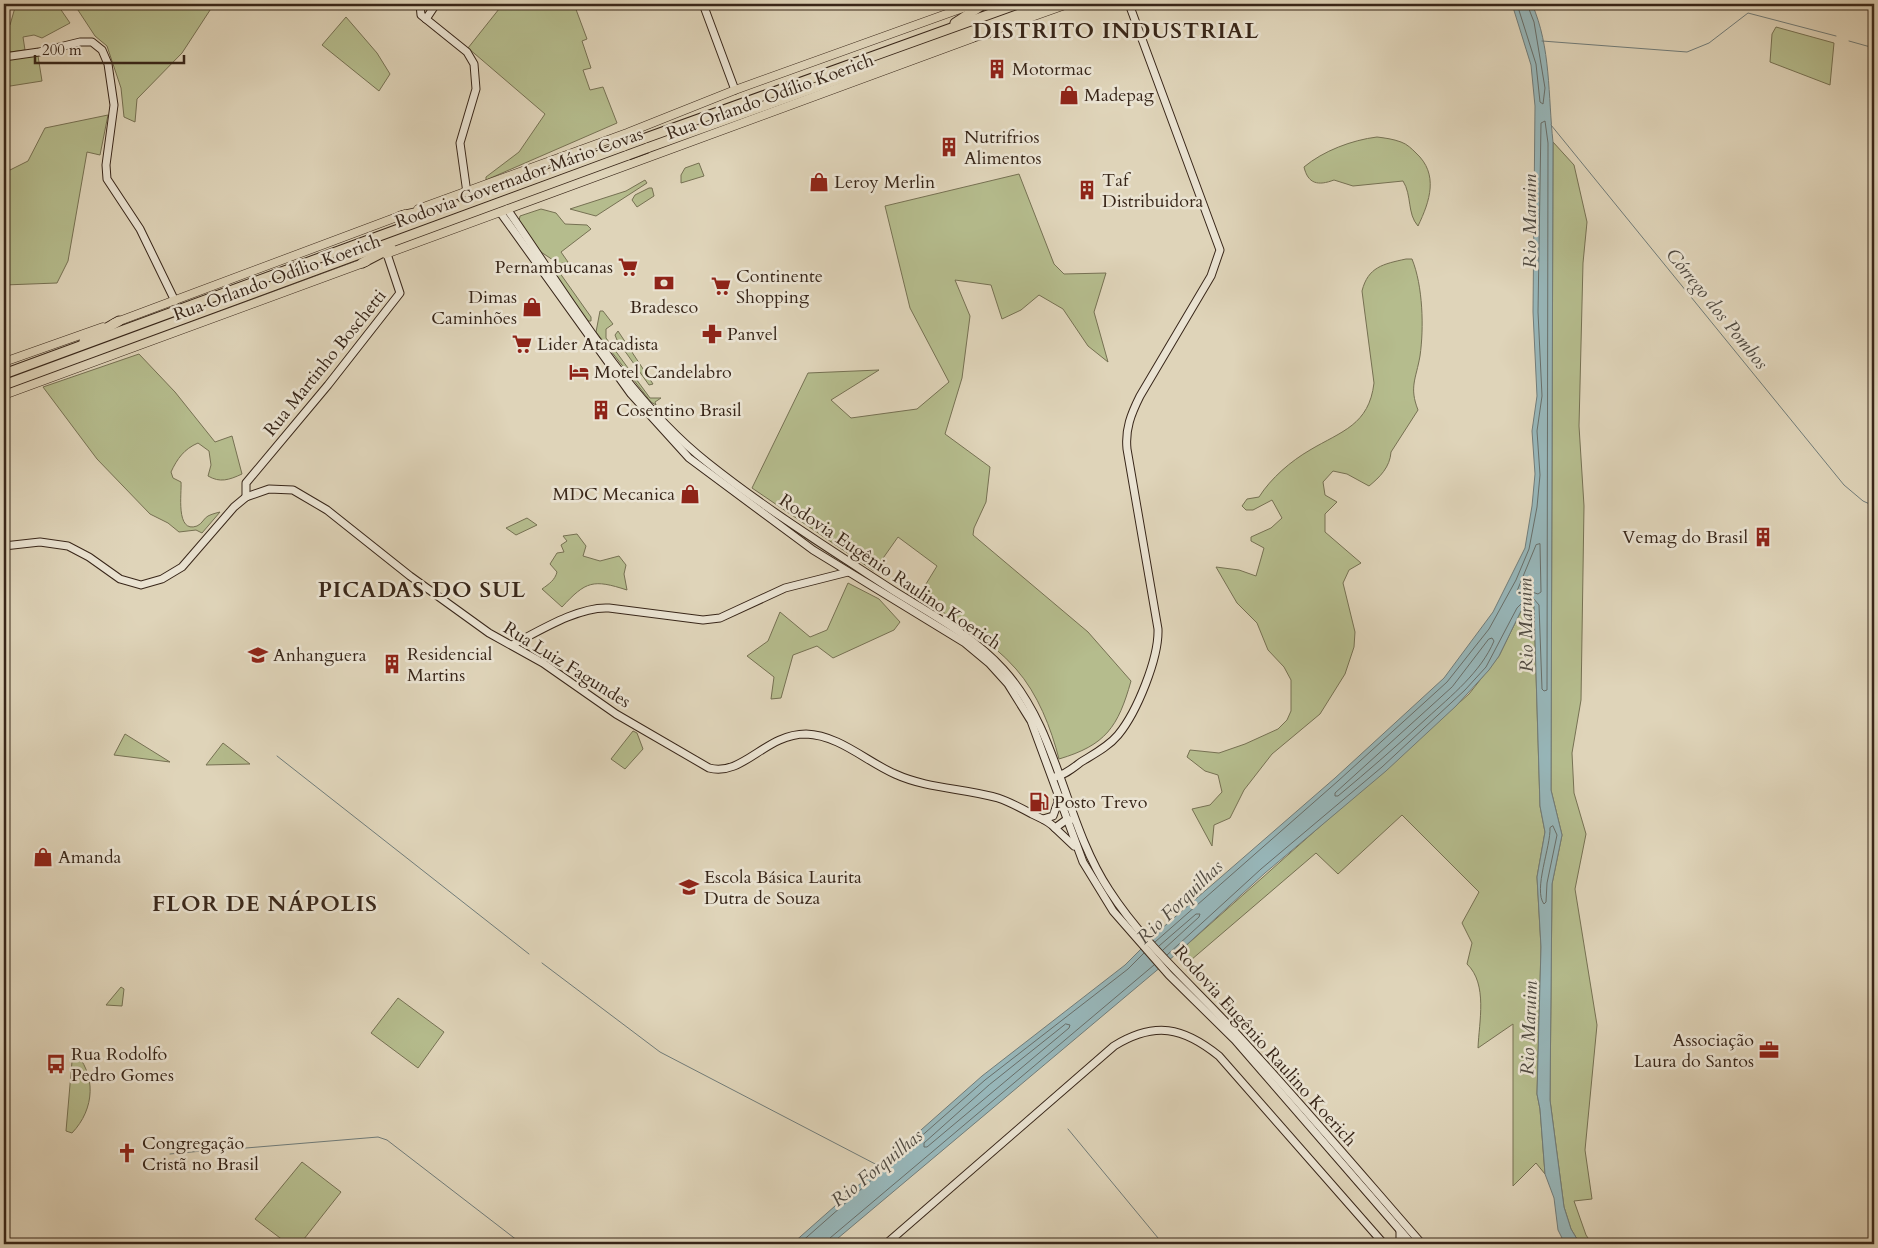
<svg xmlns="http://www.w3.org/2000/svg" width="1878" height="1248" font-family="Cardo,serif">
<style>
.green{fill:#b5bc8d;stroke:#767153}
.water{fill:#97b6b9;stroke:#717c79}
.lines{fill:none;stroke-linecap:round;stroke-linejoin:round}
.shore{stroke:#686e69;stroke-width:1}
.stream{stroke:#717c79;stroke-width:1}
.secondary-casing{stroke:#382619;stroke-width:9}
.primary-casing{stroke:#382619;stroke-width:9}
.highway-casing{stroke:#382619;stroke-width:11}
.secondary{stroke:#eae3d2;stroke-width:7}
.primary{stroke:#dfd4b9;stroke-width:8}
.highway{stroke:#dfd4b9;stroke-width:9}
.highway-bridge-casing{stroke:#382619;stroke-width:11;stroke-linecap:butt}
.highway-bridge{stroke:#dfd4b9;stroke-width:9}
.labels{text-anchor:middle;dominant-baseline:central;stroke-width:5;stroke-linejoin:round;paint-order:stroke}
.poi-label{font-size:18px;fill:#382619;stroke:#eae3d2;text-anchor:start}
.street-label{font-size:18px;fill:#382619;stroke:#eae3d2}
.water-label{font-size:19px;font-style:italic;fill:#504a41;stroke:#eae3d2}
.district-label{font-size:22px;font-weight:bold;letter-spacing:1px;fill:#382619;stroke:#eae3d2}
</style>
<rect width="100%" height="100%" fill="#dfd4b9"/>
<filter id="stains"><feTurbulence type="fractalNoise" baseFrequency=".004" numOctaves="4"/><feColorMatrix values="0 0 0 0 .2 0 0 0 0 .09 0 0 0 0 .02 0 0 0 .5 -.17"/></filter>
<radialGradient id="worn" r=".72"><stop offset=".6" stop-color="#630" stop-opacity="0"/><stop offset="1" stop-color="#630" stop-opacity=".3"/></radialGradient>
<g class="green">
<path d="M 16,4 L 57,4 L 70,23 L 42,38 L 34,35 L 23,37 L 25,50 L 10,52 L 6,34 L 4,34 L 4,26 L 10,25 Z"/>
<path d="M 74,4 L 214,4 L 182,53 L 137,99 L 135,122 L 124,117 L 121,88 L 107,46 L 95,36 Z"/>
<path d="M 503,4 L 574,4 L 587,39 L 582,41 L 591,68 L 583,70 L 590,90 L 603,87 L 617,123 L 486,180 L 486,177 L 519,152 L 545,114 L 468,48 Z"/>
<path d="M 346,17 L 377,53 L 390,74 L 379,91 L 322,45 Z"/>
<path d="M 1776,27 L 1834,43 L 1830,85 L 1770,62 L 1772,34 Z"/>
<path d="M 38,56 L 42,81 L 4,87 L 4,59 Z"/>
<path d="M 108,115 L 100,155 L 87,152 L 68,261 L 57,283 L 4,285 L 4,173 L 28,161 L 45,128 Z"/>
<path d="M 1377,137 C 1385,138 1393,139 1401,142 C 1407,144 1412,149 1416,153 C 1439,174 1430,201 1418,226 C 1407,214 1412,195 1403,181 L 1353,186 L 1334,180 C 1318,186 1308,184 1304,167 C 1323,151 1352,140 1377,137 Z"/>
<path d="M 1553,142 L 1574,165 L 1587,222 L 1583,263 L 1579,426 L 1584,506 L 1581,700 L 1572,753 L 1574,793 L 1586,834 L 1575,889 L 1597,1025 L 1585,1150 L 1592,1199 L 1574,1201 L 1586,1235 L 1592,1244 L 1580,1244 L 1571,1229 L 1564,1207 L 1550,1100 L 1552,884 L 1562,835 L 1551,790 Z"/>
<path d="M 699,163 L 704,176 L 681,183 L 681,175 L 685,168 Z"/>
<path d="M 1019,174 L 1054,264 L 1064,274 L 1106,273 L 1094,312 L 1108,362 L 1088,346 L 1063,309 L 1039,295 L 1021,310 L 1002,319 L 991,285 L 955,280 L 970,316 L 962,378 L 945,434 L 990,467 L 986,502 L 974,528 L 973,535 L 1088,632 L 1131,681 C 1118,727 1106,745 1059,759 C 1051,728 1038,694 1016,669 C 990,639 952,618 918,597 L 937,566 L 898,537 L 874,571 L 752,488 L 808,373 L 879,370 L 831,400 L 851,418 L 917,409 L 949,382 L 910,308 L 885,206 Z"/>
<path d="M 645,180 L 647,183 L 596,216 L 570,209 L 626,191 Z"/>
<path d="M 649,188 L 652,188 L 654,196 L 637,207 L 632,200 L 635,195 Z"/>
<path d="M 541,209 L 556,213 L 565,224 L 587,225 L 591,229 L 561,252 L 568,262 L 559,264 L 541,252 L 519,221 L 520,216 Z"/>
<path d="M 1406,259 L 1412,259 C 1423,286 1424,328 1420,356 C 1416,379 1409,387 1418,410 L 1391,452 C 1390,467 1380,477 1369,486 L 1347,474 L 1333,471 L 1323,482 L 1325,495 L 1337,502 L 1325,514 L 1325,532 L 1361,563 L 1349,570 L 1343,583 L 1355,632 L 1354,647 L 1345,674 L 1320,714 L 1272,754 L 1244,790 L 1230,818 L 1214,825 L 1212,846 L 1192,809 L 1210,805 L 1222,792 L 1218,775 L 1205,771 L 1187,757 L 1190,750 L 1219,753 L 1245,744 L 1278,729 L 1287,720 L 1291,711 L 1291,680 L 1284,667 L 1268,650 L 1257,623 L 1237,603 L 1216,567 L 1239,570 L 1256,576 L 1264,548 L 1251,541 L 1251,537 L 1271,528 L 1282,518 L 1272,500 L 1253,510 L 1246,510 L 1242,506 L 1247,499 L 1259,497 C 1271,478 1291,461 1310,450 C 1342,431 1369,425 1374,383 L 1362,291 C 1368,267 1383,264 1406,259 Z"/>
<path d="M 550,268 L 557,269 L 591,317 L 591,321 L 588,321 Z"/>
<path d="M 600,311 L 603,311 L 613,324 L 606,329 L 606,338 L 650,398 L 661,398 L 655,402 L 656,405 L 651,402 L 596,332 Z"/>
<path d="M 618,331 L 653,384 L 649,385 L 617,340 L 615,335 Z"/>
<path d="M 139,354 L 175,392 L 215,442 L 232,436 L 242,474 C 229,480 220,483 208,476 L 211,465 L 209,451 L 198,443 C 184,449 177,459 171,472 L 173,478 L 181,482 C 182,492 175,534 197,526 C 202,524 204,518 208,516 C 212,514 216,513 220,512 L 202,533 L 196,530 L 179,532 L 168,523 L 150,514 L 97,459 L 43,387 Z"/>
<path d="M 527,518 L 537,525 L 516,535 L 506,528 Z"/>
<path d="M 577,534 L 586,546 L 583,556 L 600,561 L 619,556 L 626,565 L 624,574 L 627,590 C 593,579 586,581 562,607 L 542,589 C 549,584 555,580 557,572 L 550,564 L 557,553 L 564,552 L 561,545 L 567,541 L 563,536 Z"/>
<path d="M 848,583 L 879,599 L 900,622 L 894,630 L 833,658 L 817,646 L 793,655 L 781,698 L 771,699 L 774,677 L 747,656 L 768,641 L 780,612 L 810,637 L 827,630 Z"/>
<path d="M 1529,602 L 1534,606 L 1540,806 L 1545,832 L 1537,877 L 1541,947 L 1537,1094 L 1540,1109 L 1545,1174 L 1536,1163 L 1513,1186 L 1513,1024 L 1478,1048 C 1479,1022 1488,984 1467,964 L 1472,943 L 1462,923 L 1479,892 L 1402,815 L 1338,874 L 1316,853 L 1191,960 L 1181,950 L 1469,694 L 1499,656 L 1521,611 Z"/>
<path d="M 633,731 L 637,733 L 643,749 L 625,769 L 611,759 Z"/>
<path d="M 125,734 L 170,762 L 114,755 Z"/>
<path d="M 223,743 L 250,764 L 206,765 Z"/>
<path d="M 121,987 L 124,989 L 122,1006 L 106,1005 Z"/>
<path d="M 398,998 L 444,1032 L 418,1068 L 371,1033 Z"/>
<path d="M 73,1050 C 97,1074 95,1109 72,1133 L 66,1131 Z"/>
<path d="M 302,1162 L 341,1192 L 300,1244 L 288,1244 L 255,1219 Z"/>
</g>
<path class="water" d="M 1512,4 L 1532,4 C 1551,47 1548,96 1553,142 L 1551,790 L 1562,835 L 1552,884 L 1550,1100 L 1564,1207 L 1571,1229 L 1580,1244 L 1565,1244 L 1558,1230 L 1554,1198 L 1545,1174 L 1540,1109 L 1537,1094 L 1541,947 L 1537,877 L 1545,832 L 1540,806 L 1534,606 L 1529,602 L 1521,611 L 1499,656 L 1489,670 L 1456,706 L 1386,771 L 1265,873 L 1181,950 L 831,1244 L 792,1244 L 982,1076 L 1125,965 L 1160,930 L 1335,778 L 1444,678 L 1493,612 L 1525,548 L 1532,506 L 1535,474 L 1532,431 L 1537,396 L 1533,312 L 1535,106 L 1531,65 Z"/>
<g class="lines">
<g class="shore">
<path d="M 1517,4 L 1536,64 L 1540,102 L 1543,104 L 1545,88 L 1534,22 L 1527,4"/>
<path d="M 1540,544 L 1541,592 L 1538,594 L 1529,591 L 1519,594 L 1517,591 L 1536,545 Z"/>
<path d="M 1489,639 L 1492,638 L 1494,641 C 1481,672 1451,696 1427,718 C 1398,745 1368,771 1338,796 L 1335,796 L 1335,793 L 1452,687 Z"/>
<path d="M 1553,826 L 1557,835 L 1547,883 L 1546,902 L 1544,904 C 1533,890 1551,846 1550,828 Z"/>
<path d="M 1155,942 L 1338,781 L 1447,682 L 1489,629 L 1516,580 L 1529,549 L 1537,507 L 1540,475 L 1537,431 L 1542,396 L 1538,312 L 1541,123 L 1545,121 L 1548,143 L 1547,690 L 1544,691 L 1542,689 L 1539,605 L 1533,598 L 1528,597 L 1517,608 L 1486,667 L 1465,690 L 1382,767 L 1261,869 L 1167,955"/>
<path d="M 1159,946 L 1196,914 L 1200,914 L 1199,917 L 1163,950"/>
<path d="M 1066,1024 L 1070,1025 L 1069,1028 L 927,1147 L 924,1147 L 924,1143 L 989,1085 Z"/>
<path d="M 799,1244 L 985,1080 L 1128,969 L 1144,953"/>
<path d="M 828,1244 L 830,1238 L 1154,965"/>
</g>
<g class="stream">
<path d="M 1542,41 L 1687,52 L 1709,43 L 1748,13 L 1836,36"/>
<path d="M 1849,41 L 1874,48"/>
<path d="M 1551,125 L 1844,485 L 1863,501 L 1874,506"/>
<path d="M 277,756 L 529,954"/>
<path d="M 542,963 L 660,1052 L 881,1167"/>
<path d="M 1068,1129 L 1163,1244"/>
<path d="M 234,1149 L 378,1137 L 387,1140 L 522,1244"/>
<path d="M 170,1154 L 213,1150"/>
</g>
<defs>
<g id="secondary">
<path d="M 420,4 L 421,15 L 467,52 L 474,64 L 476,89 L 460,143 L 467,193"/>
<path d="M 703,4 L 735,90"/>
<path d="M 426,19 L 436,4"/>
<path d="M 4,57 L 39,52 L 80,42 L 92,42 L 102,50 L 108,64 L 114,105 L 106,165 L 107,179 L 140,229 L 175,301"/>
<path d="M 507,209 C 566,293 627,400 708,463 C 767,510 831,550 894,591 C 931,614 973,636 1003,669 C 1059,730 1064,822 1109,890 C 1143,943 1193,986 1235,1032 C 1299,1101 1360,1173 1422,1244"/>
<path d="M 500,212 L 631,394 L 689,458 L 813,550 L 965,643 L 989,663 L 1008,684 L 1031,721 L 1083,862 L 1113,911 L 1169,975 L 1235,1040 L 1412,1244"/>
<path d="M 246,497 L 246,483 L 328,385 L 400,293 L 387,254"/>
<path d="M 4,546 L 40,542 L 68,546 L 89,557 L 120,579 L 141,585 L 162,579 L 182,567 L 234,507 L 246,497 L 269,489 L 293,490 L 327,510 L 410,576 L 489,633 L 543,663 L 616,714 L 709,768 C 743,777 765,734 806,734 C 839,735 867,762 895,774 C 928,789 964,788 998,798 C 1010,802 1021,808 1032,814 C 1040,818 1049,821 1055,828 L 1066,820 L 1070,820"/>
<path d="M 512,645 C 539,631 579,606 609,608 L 703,620 L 720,618 L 785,588 L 848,572"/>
<path d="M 1055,777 C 1065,775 1073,768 1081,762 C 1094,754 1108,747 1118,735 C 1137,712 1159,658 1158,629 L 1127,449 C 1125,429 1131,414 1140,396 L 1211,276 L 1220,250 L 1129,4"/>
<path d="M 1043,819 L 1053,816 L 1058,802 L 1057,796"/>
<path d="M 1055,828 L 1074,846"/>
<path d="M 886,1244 L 1114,1046 C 1155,1021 1183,1027 1219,1056 L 1384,1244"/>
<path d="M 1400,1244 L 1400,1231"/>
</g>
<g id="primary">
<path d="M 984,34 L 1068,4"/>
<path d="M 418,209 L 627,133 L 735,90 L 974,4"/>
<path d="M 386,254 L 973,38"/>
<path d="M 114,323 L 405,214"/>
<path d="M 4,362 L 103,327"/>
<path d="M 4,395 L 366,262"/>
</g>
<g id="highway">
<path d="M 955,23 L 984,4"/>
<path d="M 968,38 L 988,33"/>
<path d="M 643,139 L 1018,4"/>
<path d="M 647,148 L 1047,4"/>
<path d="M 401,216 L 455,204"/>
<path d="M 362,263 L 391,248"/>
<path d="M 84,341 L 119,321"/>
<path d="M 4,374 L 624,146"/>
<path d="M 4,385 L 628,155"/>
</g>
</defs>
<use href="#secondary" class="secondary-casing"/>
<use href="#primary" class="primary-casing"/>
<use href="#highway" class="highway-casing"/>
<use href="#secondary" class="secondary"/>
<use href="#primary" class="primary"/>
<use href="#highway" class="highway"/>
<defs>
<g id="highway-bridge">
<path d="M 624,146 L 643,139"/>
<path d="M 628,155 L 647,148"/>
</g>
</defs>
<use href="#highway-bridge" class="highway-bridge-casing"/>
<use href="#highway-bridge" class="highway-bridge"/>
</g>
<defs>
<symbol id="building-bare" viewBox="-9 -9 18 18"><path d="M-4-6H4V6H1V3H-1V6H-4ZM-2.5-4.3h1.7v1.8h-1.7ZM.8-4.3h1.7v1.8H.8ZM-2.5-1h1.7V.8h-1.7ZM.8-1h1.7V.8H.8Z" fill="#8f2418" stroke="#eae3d2" stroke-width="2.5" paint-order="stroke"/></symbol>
<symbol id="shop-bare" viewBox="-9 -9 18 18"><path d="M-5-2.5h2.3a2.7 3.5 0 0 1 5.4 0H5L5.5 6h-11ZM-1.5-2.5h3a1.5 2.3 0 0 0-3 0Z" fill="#8f2418" stroke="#eae3d2" stroke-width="2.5" paint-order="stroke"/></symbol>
<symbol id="supermarket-bare" viewBox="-9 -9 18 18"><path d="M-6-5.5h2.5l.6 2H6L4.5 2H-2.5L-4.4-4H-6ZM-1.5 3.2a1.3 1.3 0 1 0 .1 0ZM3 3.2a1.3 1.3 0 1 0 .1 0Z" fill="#8f2418" stroke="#eae3d2" stroke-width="2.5" paint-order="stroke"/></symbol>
<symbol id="bank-bare" viewBox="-9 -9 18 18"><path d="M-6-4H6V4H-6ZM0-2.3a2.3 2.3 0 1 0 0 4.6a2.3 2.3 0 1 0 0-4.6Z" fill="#8f2418" stroke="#eae3d2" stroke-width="2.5" paint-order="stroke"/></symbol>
<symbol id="pharmacy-bare" viewBox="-9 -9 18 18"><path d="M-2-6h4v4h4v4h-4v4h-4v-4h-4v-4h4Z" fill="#8f2418" stroke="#eae3d2" stroke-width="2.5" paint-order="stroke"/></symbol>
<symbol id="hotel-bare" viewBox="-9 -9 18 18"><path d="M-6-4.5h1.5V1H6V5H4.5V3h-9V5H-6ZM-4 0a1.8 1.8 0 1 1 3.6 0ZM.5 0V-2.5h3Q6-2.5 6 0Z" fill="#8f2418" stroke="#eae3d2" stroke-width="2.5" paint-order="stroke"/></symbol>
<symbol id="university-bare" viewBox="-9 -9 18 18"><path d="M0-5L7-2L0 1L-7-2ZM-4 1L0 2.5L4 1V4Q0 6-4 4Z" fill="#8f2418" stroke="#eae3d2" stroke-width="2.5" paint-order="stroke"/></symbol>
<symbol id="fuel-bare" viewBox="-9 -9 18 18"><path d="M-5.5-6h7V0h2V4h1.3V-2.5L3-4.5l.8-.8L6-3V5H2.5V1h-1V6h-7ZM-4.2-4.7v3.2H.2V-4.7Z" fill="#8f2418" stroke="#eae3d2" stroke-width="2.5" paint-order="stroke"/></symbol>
<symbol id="school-bare" viewBox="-9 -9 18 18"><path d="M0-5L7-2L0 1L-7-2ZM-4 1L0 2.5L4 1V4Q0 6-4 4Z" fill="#8f2418" stroke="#eae3d2" stroke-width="2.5" paint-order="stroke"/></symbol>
<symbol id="office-bare" viewBox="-9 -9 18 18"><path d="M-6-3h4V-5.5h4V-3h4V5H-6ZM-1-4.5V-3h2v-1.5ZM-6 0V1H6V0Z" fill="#8f2418" stroke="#eae3d2" stroke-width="2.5" paint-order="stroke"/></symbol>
<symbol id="bus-bare" viewBox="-9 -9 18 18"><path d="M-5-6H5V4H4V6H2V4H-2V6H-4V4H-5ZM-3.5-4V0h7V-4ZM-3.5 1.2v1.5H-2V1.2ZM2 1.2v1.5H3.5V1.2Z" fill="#8f2418" stroke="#eae3d2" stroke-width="2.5" paint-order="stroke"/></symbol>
<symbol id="church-bare" viewBox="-9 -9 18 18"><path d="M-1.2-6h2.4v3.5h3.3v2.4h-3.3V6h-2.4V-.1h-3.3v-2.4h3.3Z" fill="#8f2418" stroke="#eae3d2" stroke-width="2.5" paint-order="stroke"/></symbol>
</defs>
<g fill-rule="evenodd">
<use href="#building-bare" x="983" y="55" width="28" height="28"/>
<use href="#shop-bare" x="1055" y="81" width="28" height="28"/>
<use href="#building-bare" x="935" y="133" width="28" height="28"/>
<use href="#shop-bare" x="805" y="168" width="28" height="28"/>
<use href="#building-bare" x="1073" y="176" width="28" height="28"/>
<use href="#supermarket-bare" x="614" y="253" width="28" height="28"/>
<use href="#bank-bare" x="650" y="269" width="28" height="28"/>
<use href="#supermarket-bare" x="707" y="272" width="28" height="28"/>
<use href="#shop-bare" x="518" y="293" width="28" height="28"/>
<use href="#pharmacy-bare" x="698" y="320" width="28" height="28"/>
<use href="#supermarket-bare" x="508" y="330" width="28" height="28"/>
<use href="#hotel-bare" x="565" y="358" width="28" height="28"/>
<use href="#building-bare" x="587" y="396" width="28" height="28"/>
<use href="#shop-bare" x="676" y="480" width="28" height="28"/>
<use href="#building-bare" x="1749" y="523" width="28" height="28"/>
<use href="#university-bare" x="244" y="641" width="28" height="28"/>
<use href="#building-bare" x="378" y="650" width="28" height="28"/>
<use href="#fuel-bare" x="1025" y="788" width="28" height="28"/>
<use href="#shop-bare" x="29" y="843" width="28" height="28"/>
<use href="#school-bare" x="675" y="873" width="28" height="28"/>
<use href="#office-bare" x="1755" y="1036" width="28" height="28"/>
<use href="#bus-bare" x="42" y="1050" width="28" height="28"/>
<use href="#church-bare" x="113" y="1139" width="28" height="28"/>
</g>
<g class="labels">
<g class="poi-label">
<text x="1012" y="69">Motormac</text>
<text x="1084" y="95">Madepag</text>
<text x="964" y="137">Nutrifrios<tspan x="964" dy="21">Alimentos</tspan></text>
<text x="1102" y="180">Taf<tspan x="1102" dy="21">Distribuidora</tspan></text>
<text x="834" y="182">Leroy Merlin</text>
<text x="613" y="267" text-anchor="end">Pernambucanas</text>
<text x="736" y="276">Continente<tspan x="736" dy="21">Shopping</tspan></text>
<text x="517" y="297" text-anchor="end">Dimas<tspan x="517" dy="21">Caminhões</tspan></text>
<text x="664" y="307" text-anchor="middle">Bradesco</text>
<text x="727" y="334">Panvel</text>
<text x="537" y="344">Lider Atacadista</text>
<text x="594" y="372">Motel Candelabro</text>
<text x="616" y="410">Cosentino Brasil</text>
<text x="675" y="494" text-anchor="end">MDC Mecanica</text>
<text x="1748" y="537" text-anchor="end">Vemag do Brasil</text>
<text x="407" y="654">Residencial<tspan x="407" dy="21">Martins</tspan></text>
<text x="273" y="655">Anhanguera</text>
<text x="1054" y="802">Posto Trevo</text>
<text x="58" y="857">Amanda</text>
<text x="704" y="877">Escola Básica Laurita<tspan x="704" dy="21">Dutra de Souza</tspan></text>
<text x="1754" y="1040" text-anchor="end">Associação<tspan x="1754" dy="21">Laura do Santos</tspan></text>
<text x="71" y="1054">Rua Rodolfo<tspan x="71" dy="21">Pedro Gomes</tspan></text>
<text x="142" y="1143">Congregação<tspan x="142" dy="21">Cristã no Brasil</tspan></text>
</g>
<g class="street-label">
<text transform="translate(770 97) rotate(-20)">Rua Orlando Odílio Koerich</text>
<text transform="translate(519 178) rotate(-20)">Rodovia Governador Mário Covas</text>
<text transform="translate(277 278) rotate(-20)">Rua Orlando Odílio Koerich</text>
<text transform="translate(325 363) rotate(-51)">Rua Martinho Boschetti</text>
<text transform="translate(890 572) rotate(34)">Rodovia Eugênio Raulino Koerich</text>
<text transform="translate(567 665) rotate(32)">Rua Luiz Fagundes</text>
<text transform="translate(1265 1046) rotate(48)">Rodovia Eugênio Raulino Koerich</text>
</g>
<g class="water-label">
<text transform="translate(1530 221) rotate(-90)">Rio Maruim</text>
<text transform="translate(1717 309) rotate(51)">Córrego dos Pombos</text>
<text transform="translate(1526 625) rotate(-91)">Rio Maruim</text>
<text transform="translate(1180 902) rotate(-44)">Rio Forquilhas</text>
<text transform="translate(1529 1028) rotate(-88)">Rio Maruim</text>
<text transform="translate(877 1168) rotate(-39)">Rio Forquilhas</text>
</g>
<g class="district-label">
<text x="1116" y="31">DISTRITO INDUSTRIAL</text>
<text x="422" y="590">PICADAS DO SUL</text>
<text x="265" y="904">FLOR DE NÁPOLIS</text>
</g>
</g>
<rect width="1878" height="1248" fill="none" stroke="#dfd4b9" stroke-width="20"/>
<rect x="5" y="5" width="1868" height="1238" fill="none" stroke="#382619" stroke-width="2.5"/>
<rect x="10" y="10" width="1858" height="1228" fill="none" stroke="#382619"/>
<path d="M35 55v8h149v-8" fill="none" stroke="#382619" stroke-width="2.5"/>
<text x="42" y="55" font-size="15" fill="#382619" stroke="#eae3d2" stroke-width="4" paint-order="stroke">200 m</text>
<rect width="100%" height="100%" filter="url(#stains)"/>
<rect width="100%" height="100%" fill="url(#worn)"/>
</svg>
